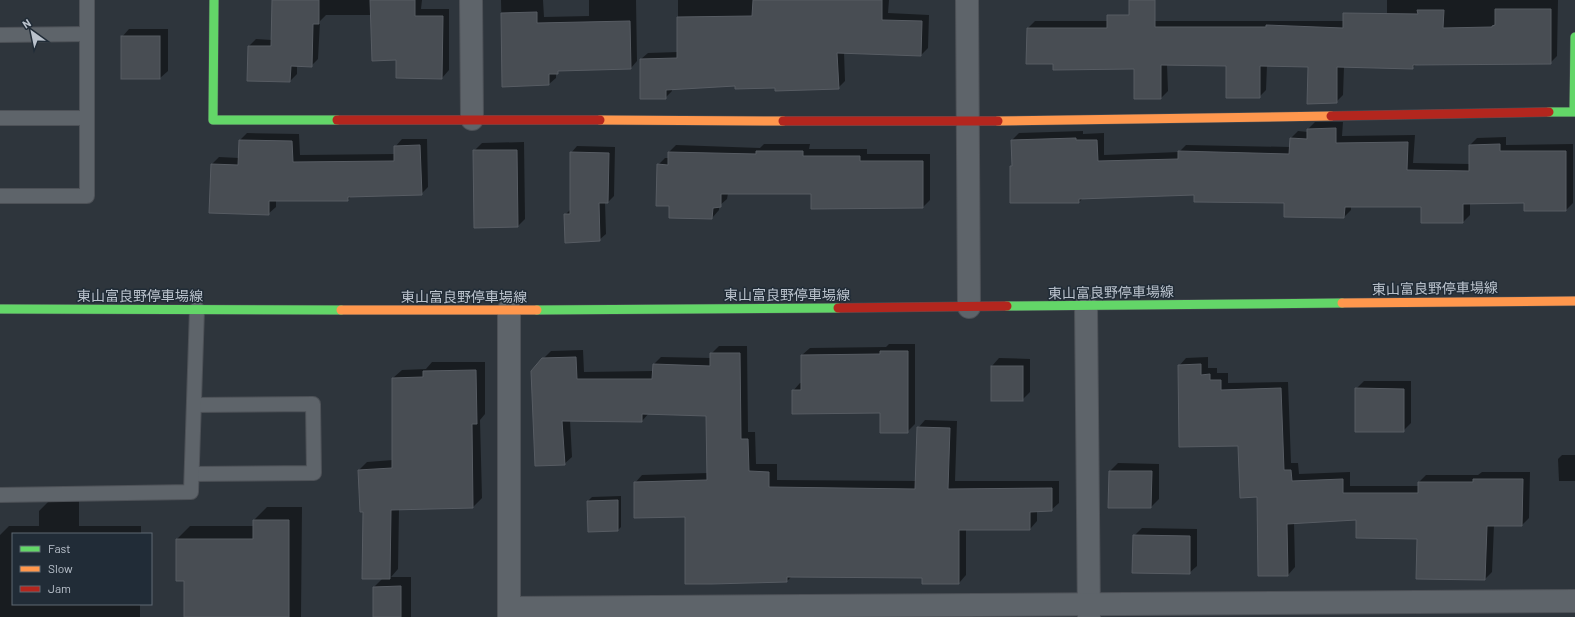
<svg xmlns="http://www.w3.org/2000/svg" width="1575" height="617" font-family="Barlow,'Noto Sans JP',sans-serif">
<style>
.shadow{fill:#0007}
.building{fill:#484d53;stroke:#575c63}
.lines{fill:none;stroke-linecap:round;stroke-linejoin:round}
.lane-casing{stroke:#4d5157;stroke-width:16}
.street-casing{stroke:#4d5157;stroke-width:24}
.fast-casing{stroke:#4d5157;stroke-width:10}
.slow-casing{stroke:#4d5157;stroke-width:10}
.jam-casing{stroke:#4d5157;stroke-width:10}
.lane{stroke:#5e646a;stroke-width:14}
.street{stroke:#5e646a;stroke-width:22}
.fast{stroke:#63d668;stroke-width:9}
.slow{stroke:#ff974d;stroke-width:9}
.jam{stroke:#b3261e;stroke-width:9}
.labels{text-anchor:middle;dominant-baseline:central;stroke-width:3;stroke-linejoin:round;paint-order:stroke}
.street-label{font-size:14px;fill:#bac2cc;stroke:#212c37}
</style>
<rect width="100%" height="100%" fill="#2e353c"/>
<g class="shadow">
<path d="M 273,0 L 422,0 L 421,9 L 449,9 L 449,70 L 442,78 L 397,59 L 371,15 L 326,15 L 320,21 L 318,59 L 311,66 L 297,65 L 297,74 L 290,81 L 249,46 L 256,39 L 272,40 Z"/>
<path d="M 501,0 L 543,0 L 544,17 L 589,16 L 589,0 L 636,0 L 637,61 L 631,68 L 560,70 L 556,73 L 556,78 L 549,84 L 503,86 Z"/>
<path d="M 678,0 L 889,0 L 888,13 L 929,15 L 928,48 L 921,55 L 844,52 L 845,81 L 838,88 L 736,85 L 672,89 L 672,91 L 665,98 L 641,59 L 648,53 L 678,52 Z"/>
<path d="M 1387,0 L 1558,0 L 1557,56 L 1550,63 L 1417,64 L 1412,68 L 1344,67 L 1343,95 L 1336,102 L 1309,66 L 1267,65 L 1266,90 L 1259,97 L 1227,65 L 1167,65 L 1168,91 L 1161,98 L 1135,68 L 1054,63 L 1028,28 L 1035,21 L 1387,21 Z"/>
<path d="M 129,29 L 168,29 L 168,71 L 160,78 L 122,78 L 122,37 Z"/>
<path d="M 1315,122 L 1343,122 L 1342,136 L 1415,135 L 1413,163 L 1470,164 L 1470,145 L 1477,138 L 1506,137 L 1506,145 L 1573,144 L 1573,203 L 1566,210 L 1525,202 L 1470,203 L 1470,215 L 1463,222 L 1422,206 L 1351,206 L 1351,210 L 1344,217 L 1285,202 L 1195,194 L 1083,198 L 1079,202 L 1011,167 L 1013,165 L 1012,140 L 1019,133 L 1083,131 L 1083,134 L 1104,133 L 1104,155 L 1179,152 L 1186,145 L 1290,147 L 1291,138 L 1298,131 L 1308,132 L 1308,129 Z"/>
<path d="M 247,133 L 299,134 L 300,155 L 395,154 L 395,147 L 402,139 L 427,139 L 428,187 L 421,194 L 351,196 L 348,200 L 276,200 L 276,207 L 268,214 L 212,164 L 219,157 L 239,158 L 240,140 Z"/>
<path d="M 524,142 L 525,219 L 518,226 L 474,151 L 482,143 Z"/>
<path d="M 764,144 L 810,144 L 809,149 L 867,149 L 867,154 L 930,154 L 930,200 L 923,207 L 812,193 L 728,193 L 727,199 L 719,206 L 719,210 L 712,218 L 671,205 L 658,165 L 665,158 L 669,158 L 669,152 L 676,145 L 760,148 Z"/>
<path d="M 577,146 L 615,147 L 614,196 L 608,202 L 605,202 L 606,234 L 599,240 L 565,215 L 571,209 L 571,153 Z"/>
<path d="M 889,344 L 915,344 L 915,424 L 907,432 L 881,412 L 793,391 L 800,383 L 802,383 L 802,355 L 810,348 L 886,347 Z"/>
<path d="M 719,346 L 747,346 L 748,432 L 755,432 L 756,464 L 777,464 L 777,480 L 917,481 L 918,428 L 925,420 L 957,421 L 955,481 L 1059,481 L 1059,503 L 1051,510 L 1037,511 L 1037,521 L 1030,529 L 966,529 L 966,575 L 959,583 L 923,577 L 791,577 L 787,581 L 635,483 L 642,475 L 708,473 L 707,415 L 649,413 L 642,421 L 570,420 L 572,457 L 564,464 L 543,359 L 551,351 L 583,350 L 584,372 L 653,371 L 654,364 L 661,357 L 711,358 L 711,354 Z"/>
<path d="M 1208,357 L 1208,368 L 1217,368 L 1217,373 L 1228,373 L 1228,383 L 1288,382 L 1291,463 L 1298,463 L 1299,474 L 1350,472 L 1350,486 L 1419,486 L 1419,482 L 1426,475 L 1478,475 L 1482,472 L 1530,472 L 1529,518 L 1522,525 L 1494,525 L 1492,572 L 1485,579 L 1418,538 L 1357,519 L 1294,522 L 1295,567 L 1288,575 L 1239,444 L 1179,366 L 1186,358 Z"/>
<path d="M 999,358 L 1030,359 L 1030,392 L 1022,400 L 992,366 Z"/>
<path d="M 432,362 L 485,362 L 485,414 L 480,420 L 482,498 L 473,507 L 399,509 L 398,569 L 391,577 L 411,577 L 411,617 L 374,617 L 374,587 L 383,578 L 364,511 L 359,470 L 367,462 L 393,460 L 393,378 L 402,370 L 426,369 Z"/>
<path d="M 1364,381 L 1411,381 L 1411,423 L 1403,431 L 1356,389 Z"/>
<path d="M 1562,455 L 1575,455 L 1575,481 L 1559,481 L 1558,459 Z"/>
<path d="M 1118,463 L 1159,464 L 1159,499 L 1151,507 L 1110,471 Z"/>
<path d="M 621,496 L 621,527 L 618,530 L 588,501 L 592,497 Z"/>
<path d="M 52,498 L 79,498 L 79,526 L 141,526 L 141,534 L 13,534 L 13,604 L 140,604 L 140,617 L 0,617 L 0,535 L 9,526 L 39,526 L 39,511 Z"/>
<path d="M 267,507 L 302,507 L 301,617 L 185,617 L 185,581 L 177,539 L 190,526 L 254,526 L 254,520 Z"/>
<path d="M 1142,528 L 1197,529 L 1197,566 L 1189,573 L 1134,536 Z"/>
</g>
<g class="building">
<path d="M 272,0 L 319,0 L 319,24 L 313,24 L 312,67 L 291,66 L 290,82 L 247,81 L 248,46 L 271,46 Z"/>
<path d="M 370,0 L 415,0 L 415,16 L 443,16 L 442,79 L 396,78 L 396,60 L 372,61 Z"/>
<path d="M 753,0 L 882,0 L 882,20 L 922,21 L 921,56 L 837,53 L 839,89 L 775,91 L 775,88 L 735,89 L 735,86 L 666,90 L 666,99 L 640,99 L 640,59 L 677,58 L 677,17 L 752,16 Z"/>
<path d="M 1129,0 L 1155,0 L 1155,27 L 1266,27 L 1266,25 L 1343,28 L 1343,13 L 1418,14 L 1417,10 L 1444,10 L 1443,28 L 1492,27 L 1492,26 L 1495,25 L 1495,9 L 1551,9 L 1551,64 L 1413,65 L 1413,69 L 1337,67 L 1337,103 L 1307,104 L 1308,67 L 1260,66 L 1260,98 L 1226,98 L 1226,66 L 1161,65 L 1161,99 L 1134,99 L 1134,69 L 1053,70 L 1053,64 L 1026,64 L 1027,28 L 1107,28 L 1107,15 L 1129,15 Z"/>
<path d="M 537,12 L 537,23 L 630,21 L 631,69 L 558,71 L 558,74 L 549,74 L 549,85 L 502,87 L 501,13 Z"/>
<rect x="121" y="36" width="39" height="43"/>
<path d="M 1336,128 L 1336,143 L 1408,142 L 1407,170 L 1469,171 L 1469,145 L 1500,144 L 1500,151 L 1566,151 L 1566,211 L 1524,211 L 1524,203 L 1463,204 L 1463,223 L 1421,223 L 1421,207 L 1345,207 L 1344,218 L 1284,217 L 1284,203 L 1194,202 L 1194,195 L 1079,199 L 1079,203 L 1010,203 L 1010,166 L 1012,166 L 1011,140 L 1076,138 L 1076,140 L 1097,140 L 1098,161 L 1178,159 L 1178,151 L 1289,154 L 1290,138 L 1307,139 L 1307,129 Z"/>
<path d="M 239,140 L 292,141 L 293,162 L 394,161 L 394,146 L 420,145 L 422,195 L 348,197 L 348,201 L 269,201 L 269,215 L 209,213 L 211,164 L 238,165 Z"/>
<path d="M 473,150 L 517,150 L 518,227 L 474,228 Z"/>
<path d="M 756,151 L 803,151 L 803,156 L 860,156 L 860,161 L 923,161 L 923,208 L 811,209 L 811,194 L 721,194 L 721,207 L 713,208 L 712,219 L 669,218 L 669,206 L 656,206 L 657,164 L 668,165 L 668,152 L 756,154 Z"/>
<path d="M 570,152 L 609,153 L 608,203 L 599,203 L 600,241 L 565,243 L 564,214 L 570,214 Z"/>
<path d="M 880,351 L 908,351 L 908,433 L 880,433 L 880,413 L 792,414 L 792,390 L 801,390 L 801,355 L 880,354 Z"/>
<path d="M 710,353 L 740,353 L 741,439 L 748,439 L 749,471 L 769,472 L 769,487 L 915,489 L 917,427 L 950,428 L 948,489 L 1052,488 L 1052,511 L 1030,512 L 1030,530 L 959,530 L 959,584 L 922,584 L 922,578 L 787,577 L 787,582 L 712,584 L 685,584 L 685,517 L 634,518 L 634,482 L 707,480 L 706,416 L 642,414 L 642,422 L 562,421 L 565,465 L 535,466 L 531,371 L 542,358 L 576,357 L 577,379 L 652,379 L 653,364 L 710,366 Z"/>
<path d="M 1201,364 L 1201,375 L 1210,374 L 1210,380 L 1221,380 L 1221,390 L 1281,388 L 1284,470 L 1291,470 L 1292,481 L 1343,479 L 1343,493 L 1418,493 L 1418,482 L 1473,482 L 1473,479 L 1523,479 L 1522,526 L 1487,526 L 1485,580 L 1416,579 L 1417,539 L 1356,538 L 1356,520 L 1287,524 L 1288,576 L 1258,576 L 1257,497 L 1240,498 L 1238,446 L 1179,447 L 1178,365 Z"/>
<rect x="991" y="366" width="32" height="35"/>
<path d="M 476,370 L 477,424 L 472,424 L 473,508 L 391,510 L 390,579 L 362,579 L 363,512 L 360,512 L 358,470 L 392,468 L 392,378 L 423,377 L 423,371 Z"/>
<path d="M 1355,388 L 1404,389 L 1404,432 L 1355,432 Z"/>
<path d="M 1109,471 L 1152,471 L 1151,508 L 1108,508 Z"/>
<path d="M 618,500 L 618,531 L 588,532 L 587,501 Z"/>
<path d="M 253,520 L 289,520 L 289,617 L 184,617 L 184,581 L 176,581 L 176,539 L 253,539 Z"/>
<path d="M 1133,535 L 1190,536 L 1190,574 L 1132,573 Z"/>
<path d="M 401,586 L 401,617 L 373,617 L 373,587 Z"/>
</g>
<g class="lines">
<defs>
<g id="lane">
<path d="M 0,35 L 87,34"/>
<path d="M 0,118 L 87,118"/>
<path d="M 0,196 L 87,196 L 87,0"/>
<path d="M 192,474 L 314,473 L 313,404 L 194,405"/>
<path d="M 0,495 L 191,492 L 197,309"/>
</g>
<g id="street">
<path d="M 471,0 L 472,119"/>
<path d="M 967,0 L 969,307"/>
<path d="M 1086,306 L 1089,617"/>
<path d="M 509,608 L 1575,601"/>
<path d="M 509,617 L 509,310"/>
</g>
<g id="fast">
<path d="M 214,0 L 213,120 L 337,120"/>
<path d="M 1549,112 L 1574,112 L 1575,37"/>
<path d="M 1007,306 L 1342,303"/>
<path d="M 0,309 L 341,310"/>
<path d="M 537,310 L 838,308"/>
</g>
<g id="slow">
<path d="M 600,120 L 783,121"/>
<path d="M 998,121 L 1331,116"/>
<path d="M 1342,303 L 1575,301"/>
<path d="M 341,310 L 537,310"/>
</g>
<g id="jam">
<path d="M 1331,116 L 1549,112"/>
<path d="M 337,120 L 600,120"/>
<path d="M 783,121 L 998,121"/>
<path d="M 838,308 L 1007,306"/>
</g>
</defs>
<use href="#lane" class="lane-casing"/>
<use href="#street" class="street-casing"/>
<use href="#fast" class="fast-casing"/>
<use href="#slow" class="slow-casing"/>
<use href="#jam" class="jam-casing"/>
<use href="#lane" class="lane"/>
<use href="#street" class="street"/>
<use href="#fast" class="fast"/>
<use href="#slow" class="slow"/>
<use href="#jam" class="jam"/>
</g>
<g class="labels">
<g class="street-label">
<text transform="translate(1435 288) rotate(-1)">東山富良野停車場線</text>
<text transform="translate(1111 292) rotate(-1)">東山富良野停車場線</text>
<text x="787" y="294">東山富良野停車場線</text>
<text x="140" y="295">東山富良野停車場線</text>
<text x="464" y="296">東山富良野停車場線</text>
</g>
</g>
<rect x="12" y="533" width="140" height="72" fill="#212c37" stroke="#5e6873"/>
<rect x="20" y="546" width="20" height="6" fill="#63d668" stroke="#5e6873"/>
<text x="48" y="553" font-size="12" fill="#bac2cc">Fast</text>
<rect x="20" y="566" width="20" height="6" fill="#ff974d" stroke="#5e6873"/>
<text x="48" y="573" font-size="12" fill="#bac2cc">Slow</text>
<rect x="20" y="586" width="20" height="6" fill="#b3261e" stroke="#5e6873"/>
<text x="48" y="593" font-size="12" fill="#bac2cc">Jam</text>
<g transform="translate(32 32) rotate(327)" stroke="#212c37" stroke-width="3" paint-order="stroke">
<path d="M0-3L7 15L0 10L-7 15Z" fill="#bac2cc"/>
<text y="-6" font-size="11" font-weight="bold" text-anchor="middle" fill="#bac2cc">N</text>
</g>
</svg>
